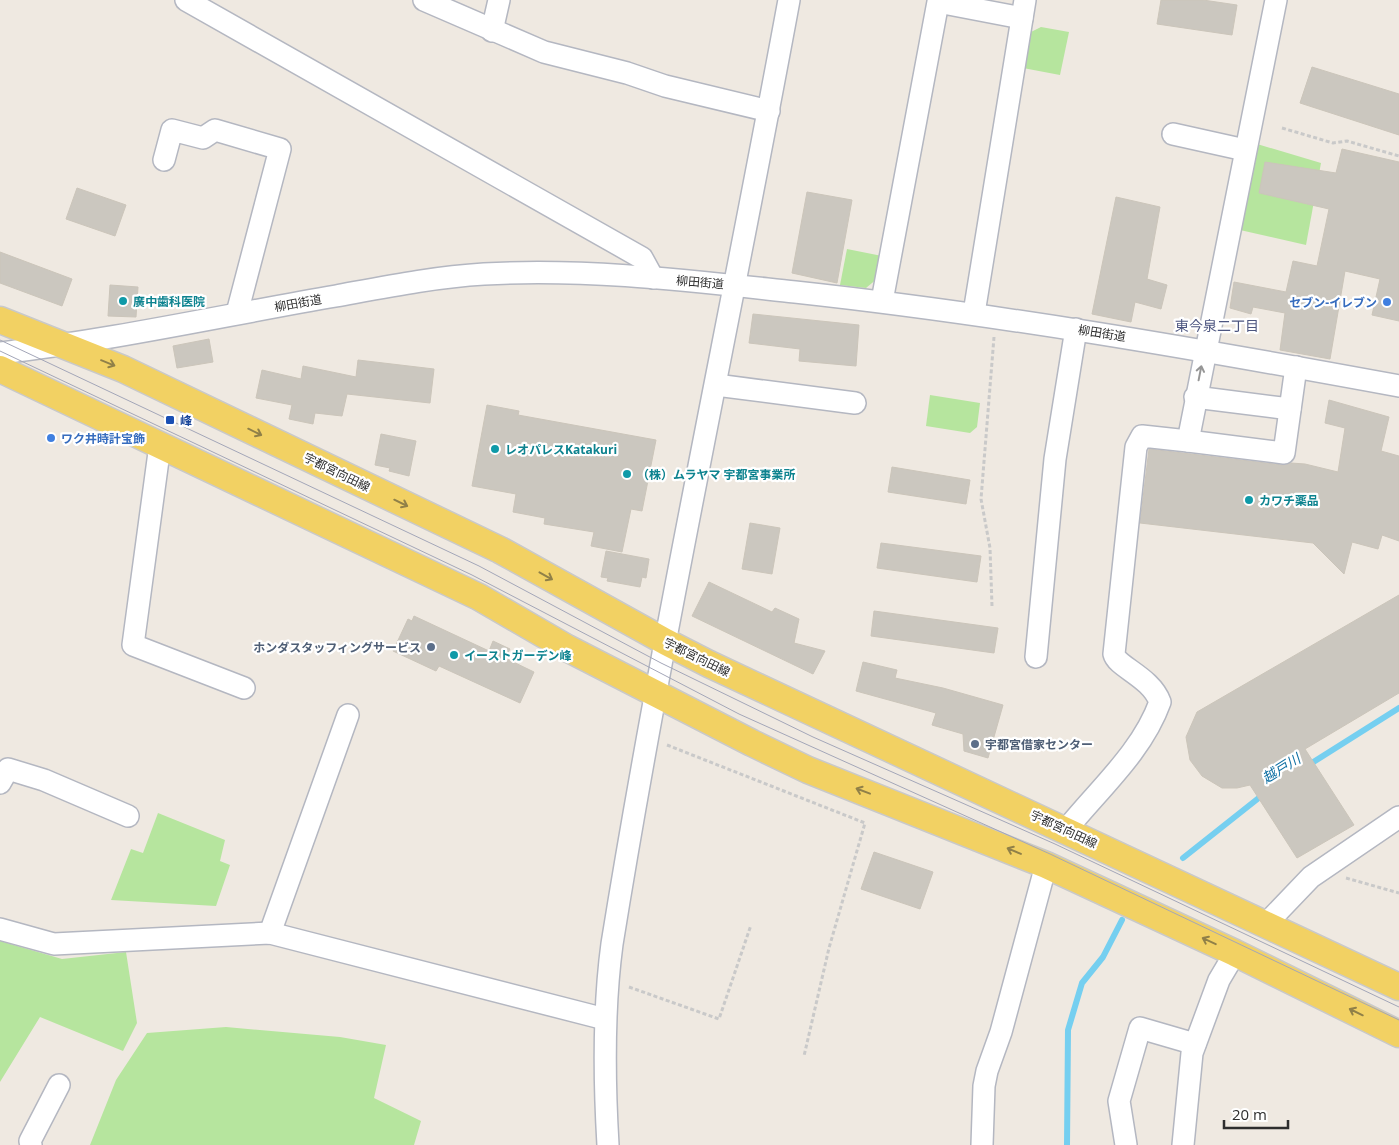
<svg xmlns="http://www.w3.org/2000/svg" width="1399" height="1145" font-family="'Open Sans','Noto Sans JP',sans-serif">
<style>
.green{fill:#b6e59e}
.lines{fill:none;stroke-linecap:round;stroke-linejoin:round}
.stream{stroke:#75cff0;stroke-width:6}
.building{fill:#cbc7bf;stroke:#cbc5ba}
.minor-casing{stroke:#b4b7c1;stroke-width:24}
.major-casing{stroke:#c9c9c9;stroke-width:29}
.path{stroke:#c9c9c9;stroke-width:3;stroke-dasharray:4 2.5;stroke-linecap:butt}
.minor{stroke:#fff;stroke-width:21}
.major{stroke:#f2d163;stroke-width:26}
.tram{stroke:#a3a6b8;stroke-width:1}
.oneway{stroke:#908048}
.oneway2{stroke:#969696}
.culture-dot{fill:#0f9aa8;stroke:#fff;stroke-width:2}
.shop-dot{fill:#3f7fe0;stroke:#fff;stroke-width:2}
.transit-dot{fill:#1a4fb4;stroke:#fff;stroke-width:2}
.service-dot{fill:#5c6f8a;stroke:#fff;stroke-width:2}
.labels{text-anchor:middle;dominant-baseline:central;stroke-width:4.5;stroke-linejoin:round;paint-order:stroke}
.street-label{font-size:12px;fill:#2e2e2e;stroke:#fff}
.culture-label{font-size:12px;font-weight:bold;fill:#0d838f;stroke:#fff;text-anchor:start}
.shop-label{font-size:12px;font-weight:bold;fill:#366cbe;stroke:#fff;text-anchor:end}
.transit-label{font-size:12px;font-weight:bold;fill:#164399;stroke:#fff;text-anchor:start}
.service-label{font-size:12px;font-weight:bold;fill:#4e5e75;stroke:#fff;text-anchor:end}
.neighbourhood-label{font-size:14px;fill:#4d5680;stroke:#fff}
.water-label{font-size:14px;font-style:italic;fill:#0d6fa3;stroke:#fff}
</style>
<rect width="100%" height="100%" fill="#efe9e1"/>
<g class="green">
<path d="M 1041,27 L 1069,32 L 1060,75 L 1023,68 L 1029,33 Z"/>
<path d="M 1257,144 L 1321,163 L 1306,245 L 1240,230 Z"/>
<path d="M 847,249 L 882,256 L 878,278 L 866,288 L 840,285 Z"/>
<path d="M 930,395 L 980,403 L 977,427 L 970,433 L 926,426 Z"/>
<path d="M 158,813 L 225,840 L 220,861 L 230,865 L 216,906 L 111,900 L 131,849 L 143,853 Z"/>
<path d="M 0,941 L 62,959 L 126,952 L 137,1023 L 123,1051 L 40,1017 L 0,1082 Z"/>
<path d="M 226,1027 L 340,1037 L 386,1045 L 374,1098 L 421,1121 L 414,1145 L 90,1145 L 116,1080 L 147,1033 Z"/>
</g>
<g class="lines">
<g class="stream">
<path d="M 1307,766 L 1399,708"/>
<path d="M 1183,858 L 1265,793"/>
<path d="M 1067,1145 L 1068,1030 L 1082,983 L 1103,957 L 1122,920"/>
</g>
</g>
<g class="building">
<path d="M 1161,0 L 1203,0 L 1237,5 L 1232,35 L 1157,24 Z"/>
<path d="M 1312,67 L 1399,94 L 1399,135 L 1300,103 Z"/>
<path d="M 1342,149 L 1399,162 L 1399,321 L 1372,315 L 1380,279 L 1345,271 L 1330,359 L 1280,350 L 1285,313 L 1253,307 L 1251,314 L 1230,308 L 1234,282 L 1286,292 L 1293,261 L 1317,266 L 1329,209 L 1259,193 L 1265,162 L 1336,173 Z"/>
<path d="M 77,188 L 126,205 L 115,236 L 66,219 Z"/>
<path d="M 807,192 L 852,200 L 837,283 L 792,273 Z"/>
<path d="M 1116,197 L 1160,207 L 1147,279 L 1167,285 L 1161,309 L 1135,302 L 1131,322 L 1092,314 Z"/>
<path d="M 0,252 L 72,279 L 62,306 L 0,283 Z"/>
<path d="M 110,285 L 138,287 L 136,317 L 108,316 Z"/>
<path d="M 753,314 L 859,325 L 856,366 L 799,361 L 800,349 L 749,343 Z"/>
<path d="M 209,339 L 213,362 L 177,368 L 173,346 Z"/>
<path d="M 358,360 L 434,369 L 430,403 L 347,394 L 342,416 L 315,413 L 313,424 L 289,419 L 292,405 L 256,398 L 262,370 L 301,379 L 303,366 L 356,377 Z"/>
<path d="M 1329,400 L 1389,417 L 1381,451 L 1399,456 L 1399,541 L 1382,535 L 1378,549 L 1352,542 L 1344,574 L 1313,543 L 1140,523 L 1149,449 L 1282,465 L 1291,463 L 1305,464 L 1338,472 L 1345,428 L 1325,423 Z"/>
<path d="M 487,405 L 519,411 L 518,415 L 656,440 L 642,511 L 631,509 L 622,552 L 591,546 L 594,532 L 544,524 L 545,518 L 513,512 L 516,494 L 472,486 Z"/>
<path d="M 381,434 L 416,441 L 409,476 L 389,471 L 390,468 L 375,465 Z"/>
<path d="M 892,467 L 970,480 L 966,504 L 888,492 Z"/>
<path d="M 750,523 L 780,528 L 772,574 L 742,569 Z"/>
<path d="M 881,543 L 981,556 L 977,582 L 877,568 Z"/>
<path d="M 606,551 L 649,559 L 646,578 L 642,577 L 640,587 L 607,581 L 608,578 L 601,577 Z"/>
<path d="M 709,582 L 772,612 L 775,608 L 799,619 L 794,643 L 825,651 L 813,674 L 692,616 Z"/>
<path d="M 1399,595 L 1399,693 L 1305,749 L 1354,825 L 1297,858 L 1250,785 L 1237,788 L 1222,788 L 1202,776 L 1190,760 L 1186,737 L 1197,712 Z"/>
<path d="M 874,611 L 998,628 L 994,653 L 871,636 Z"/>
<path d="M 414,616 L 489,651 L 493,641 L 510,649 L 505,658 L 534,672 L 520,703 L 439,666 L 436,671 L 393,651 L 408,619 L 412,621 Z"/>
<path d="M 863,662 L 897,670 L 895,678 L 943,688 L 1003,705 L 988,758 L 964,751 L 963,734 L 932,725 L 936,713 L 856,691 Z"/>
<path d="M 874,852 L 933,872 L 920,909 L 861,889 Z"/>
</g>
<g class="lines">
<defs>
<g id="minor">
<path d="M 186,0 L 642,258 L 653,278"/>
<path d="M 424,0 L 544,52 L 627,73 L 665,86 L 769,111"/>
<path d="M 492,31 L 499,0"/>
<path d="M 1173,134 L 1245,150"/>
<path d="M 164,160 L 172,130 L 203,138 L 215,130 L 280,149 L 237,313"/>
<path d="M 882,301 L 938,2 L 1022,18"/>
<path d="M 974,313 L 1025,0"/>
<path d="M 0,353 C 113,340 225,315 336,296 C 385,287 434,277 484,274 C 588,268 692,281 795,292 C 998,314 1198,349 1399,386"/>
<path d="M 716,385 L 855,403"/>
<path d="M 1195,397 L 1290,409"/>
<path d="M 1188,441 L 1284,453 L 1296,367"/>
<path d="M 160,445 L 133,645 L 244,688"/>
<path d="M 1036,657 L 1055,459 L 1076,329"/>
<path d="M 0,783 L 8,769 L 44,780 L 128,816"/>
<path d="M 1066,830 C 1099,789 1142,752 1160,702 C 1151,677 1117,667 1114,654 L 1136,447 L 1142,436 L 1188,441 L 1276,0"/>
<path d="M 1266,924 L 1311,877 L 1399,817"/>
<path d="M 0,929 L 54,944 L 270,933 L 605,1019"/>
<path d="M 270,933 L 348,715"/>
<path d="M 31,1145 L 30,1141 L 59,1085"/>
<path d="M 608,1145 C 604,1078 603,1011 612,944 C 663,628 731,315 789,0"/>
<path d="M 982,1145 L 984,1086 L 987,1071 L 1001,1032 L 1046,865"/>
<path d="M 1126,1145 L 1119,1101 L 1140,1028 L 1195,1044"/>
<path d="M 1183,1145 L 1192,1053 L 1219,980 L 1235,953"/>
</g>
<g id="major">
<path d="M 0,320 L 123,369 L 500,550 L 666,642 L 709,664 L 1399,987"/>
<path d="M 0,369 L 479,597 L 567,648 L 752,743 L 808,770 L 1046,865 L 1235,953 L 1399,1034"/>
</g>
</defs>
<use href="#minor" class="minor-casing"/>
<use href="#major" class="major-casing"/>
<g class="path">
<path d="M 1282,128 L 1333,143 L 1347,141 L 1399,156"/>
<path d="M 992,606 L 990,548 L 981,499 L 994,337"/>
<path d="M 667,745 L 865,823 L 829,948 L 804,1056"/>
<path d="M 1346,878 L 1399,893"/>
<path d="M 629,987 L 719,1019 L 751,925"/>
</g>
<use href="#minor" class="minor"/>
<use href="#major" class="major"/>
<g class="tram">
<path d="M 0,340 L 479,566 L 661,663 L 813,737 L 1055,844 L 1399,1007"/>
<path d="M 0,351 L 472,575 L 739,714 L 1050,854 L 1399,1020"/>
</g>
</g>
<defs><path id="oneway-shaft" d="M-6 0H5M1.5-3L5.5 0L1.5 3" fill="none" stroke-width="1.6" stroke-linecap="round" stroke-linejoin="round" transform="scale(1.25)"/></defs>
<g class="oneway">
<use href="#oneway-shaft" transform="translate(108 363) rotate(22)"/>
<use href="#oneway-shaft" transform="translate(255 432) rotate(26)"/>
<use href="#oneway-shaft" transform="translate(401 503) rotate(26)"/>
<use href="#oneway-shaft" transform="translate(546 576) rotate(29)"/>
<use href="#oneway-shaft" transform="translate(863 791) rotate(-159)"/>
<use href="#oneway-shaft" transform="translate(1014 851) rotate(-157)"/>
<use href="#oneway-shaft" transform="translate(1209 941) rotate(-155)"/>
<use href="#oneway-shaft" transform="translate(1356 1012) rotate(-154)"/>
</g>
<use class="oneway2" href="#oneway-shaft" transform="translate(1200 373) rotate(-79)"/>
<g class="culture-dot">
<circle cx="123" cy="301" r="5"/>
<circle cx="495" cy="449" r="5"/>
<circle cx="627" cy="474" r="5"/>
<circle cx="1249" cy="500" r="5"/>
<circle cx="454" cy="655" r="5"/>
</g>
<g class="shop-dot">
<circle cx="1387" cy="302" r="5"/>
<circle cx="51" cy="438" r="5"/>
</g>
<rect class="transit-dot" x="165" y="415" width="10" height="10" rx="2.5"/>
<g class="service-dot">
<circle cx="431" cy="647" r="5"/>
<circle cx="975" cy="744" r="5"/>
</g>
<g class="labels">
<g class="street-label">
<text transform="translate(700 282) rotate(5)">柳田街道</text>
<text transform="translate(298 303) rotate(-10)">柳田街道</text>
<text transform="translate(1102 333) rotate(9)">柳田街道</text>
<text transform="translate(337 472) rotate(26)">宇都宮向田線</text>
<text transform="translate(697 657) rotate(26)">宇都宮向田線</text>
<text transform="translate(1064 829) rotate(25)">宇都宮向田線</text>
</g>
<g class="culture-label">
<text x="133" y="301">廣中歯科医院</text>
<text x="505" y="449">レオパレスKatakuri</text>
<text x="637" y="474">（株）ムラヤマ 宇都宮事業所</text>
<text x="1259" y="500">カワチ薬品</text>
<text x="464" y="655">イーストガーデン峰</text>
</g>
<g class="shop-label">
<text x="1377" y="302">セブン-イレブン</text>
<text x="61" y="438" text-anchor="start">ワク井時計宝飾</text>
</g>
<g class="transit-label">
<text x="180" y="420">峰</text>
</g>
<g class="service-label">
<text x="421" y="647">ホンダスタッフィングサービス</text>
<text x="985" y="744" text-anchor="start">宇都宮借家センター</text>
</g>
<g class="neighbourhood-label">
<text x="1217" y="325">東今泉二丁目</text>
</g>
<g class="water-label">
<text transform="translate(1281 768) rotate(-32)">越戸川</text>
</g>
</g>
<path d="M1224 1120v8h64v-8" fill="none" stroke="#2e2e2e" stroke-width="2.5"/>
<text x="1232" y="1120" font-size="15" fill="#2e2e2e" stroke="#ffffff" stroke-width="4" paint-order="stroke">20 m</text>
</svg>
